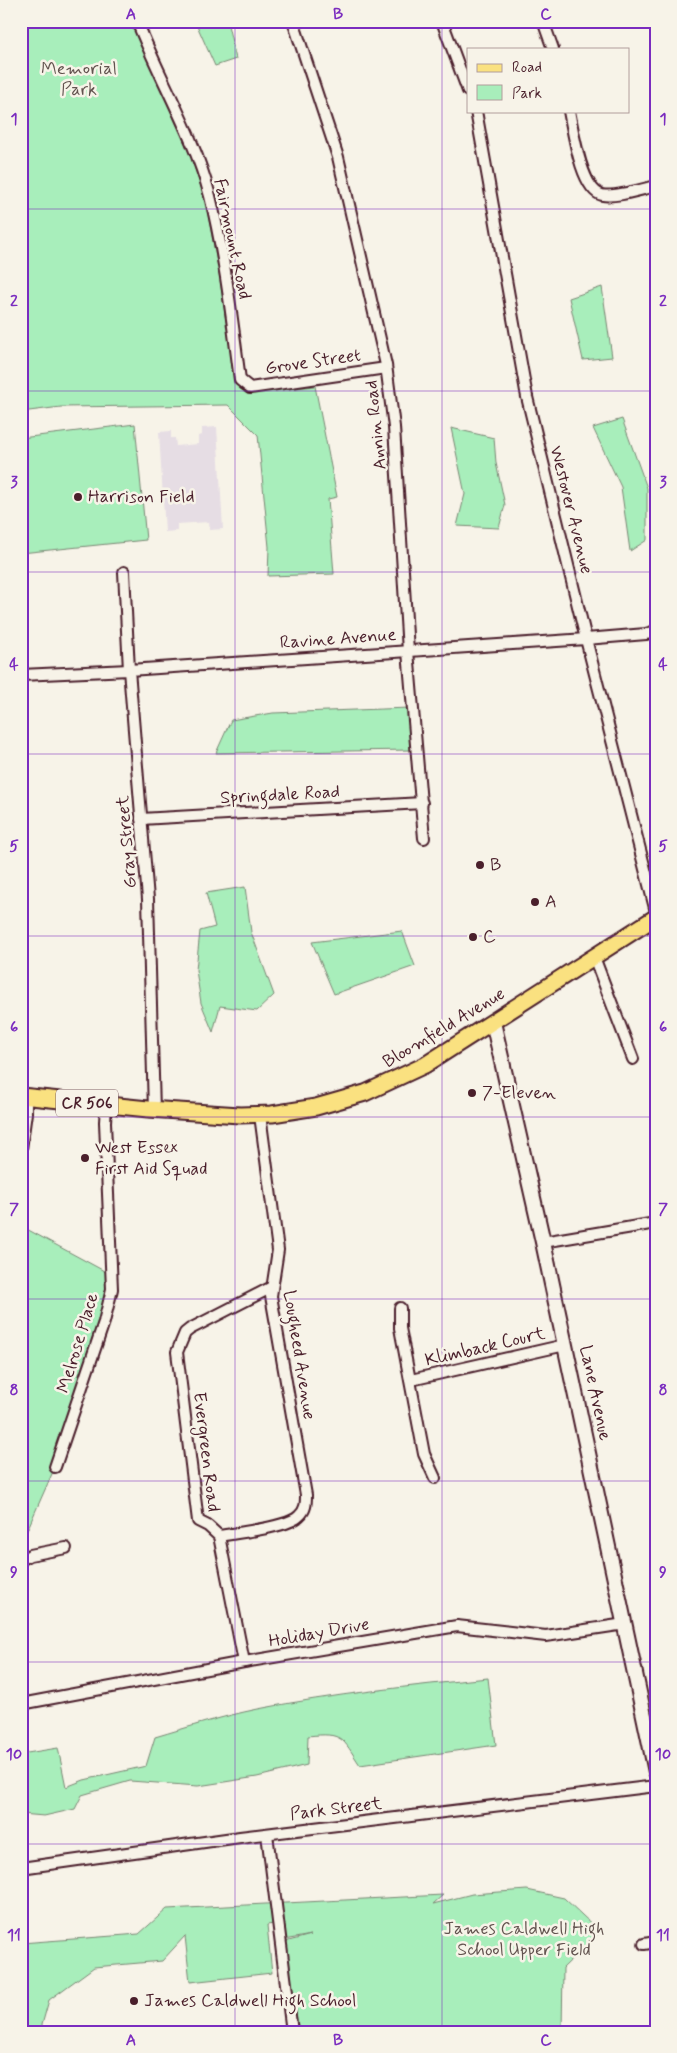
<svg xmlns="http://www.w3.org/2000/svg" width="677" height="2053" font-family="Mynerve,sans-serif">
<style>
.built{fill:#e6dde4}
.green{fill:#a8eebb;stroke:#798673}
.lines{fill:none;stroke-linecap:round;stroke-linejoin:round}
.street-casing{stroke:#4a1f2b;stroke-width:14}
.secondary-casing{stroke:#4a1f2b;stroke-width:18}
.primary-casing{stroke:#4a1f2b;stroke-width:19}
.street{stroke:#f7f3e8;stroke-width:10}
.secondary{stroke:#f7f3e8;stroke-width:14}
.primary{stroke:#fae180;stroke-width:15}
.grid{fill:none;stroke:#7b2cbf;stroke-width:1;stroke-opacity:0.55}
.poi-dot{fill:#4a1f2b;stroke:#f7f3e8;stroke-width:2}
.labels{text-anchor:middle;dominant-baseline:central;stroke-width:5;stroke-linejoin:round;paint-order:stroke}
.shield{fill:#f7f3e8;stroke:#7e5f64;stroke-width:1}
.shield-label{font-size:16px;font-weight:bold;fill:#4a1f2b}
.park-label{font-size:18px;fill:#62534f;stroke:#f7f3e8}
.street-label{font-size:18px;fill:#4a1f2b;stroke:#f7f3e8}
.poi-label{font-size:18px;fill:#4a1f2b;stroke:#f7f3e8;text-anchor:start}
.neatline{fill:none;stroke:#7b2cbf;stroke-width:2}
.grid-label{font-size:16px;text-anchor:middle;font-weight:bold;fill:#7b2cbf}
</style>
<rect width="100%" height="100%" fill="#f7f3e8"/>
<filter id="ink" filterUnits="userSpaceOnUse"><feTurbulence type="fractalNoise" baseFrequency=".02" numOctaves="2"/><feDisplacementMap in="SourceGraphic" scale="10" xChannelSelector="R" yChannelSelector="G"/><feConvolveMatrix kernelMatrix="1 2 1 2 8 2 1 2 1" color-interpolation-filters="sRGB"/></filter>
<g filter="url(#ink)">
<path class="built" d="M 217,427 L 223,529 L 210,530 L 209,522 L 177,524 L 177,531 L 165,532 L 159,432 L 171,431 L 171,438 L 175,438 L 176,446 L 198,444 L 198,436 L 202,435 L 202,428 Z"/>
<g class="green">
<path d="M 21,21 L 131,21 L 191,157 L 205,199 L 219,273 L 235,383 L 240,389 L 249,393 L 315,386 L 337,497 L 328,499 L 334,574 L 268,576 L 269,547 L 258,435 L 228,405 L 61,407 L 21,412 Z"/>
<path d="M 195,21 L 227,21 L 236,59 L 215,66 Z"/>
<path d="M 602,287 L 612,357 L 583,360 L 569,298 Z"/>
<path d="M 622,419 L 647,488 L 647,540 L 630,551 L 621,487 L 593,428 Z"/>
<path d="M 135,424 L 146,540 L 21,553 L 21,438 Z"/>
<path d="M 451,428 L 494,438 L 496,463 L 505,505 L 499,528 L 457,526 L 465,494 Z"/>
<path d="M 410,708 L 410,750 L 216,753 L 231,720 L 273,713 Z"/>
<path d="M 245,887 L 251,932 L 274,995 L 257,1011 L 220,1006 L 213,1032 L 201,1003 L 196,970 L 200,931 L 215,927 L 206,893 Z"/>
<path d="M 402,931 L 415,966 L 334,994 L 312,942 Z"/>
<path d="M 21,1226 L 106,1272 L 110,1300 L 55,1467 L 21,1544 Z"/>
<path d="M 488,1678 L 496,1745 L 360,1765 C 342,1738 343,1732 308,1736 L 307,1765 L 257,1777 L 198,1786 L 130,1781 L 82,1795 L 75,1809 L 44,1816 L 21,1814 L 21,1754 L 58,1748 L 66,1787 L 84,1780 L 146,1766 L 155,1737 C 189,1727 223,1716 258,1709 C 334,1694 411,1686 488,1678 Z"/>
<path d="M 527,1890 L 564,1898 L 600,1932 L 563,1968 L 562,2032 L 299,2032 L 285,1942 L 311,1935 L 284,1940 L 281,1923 L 267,1925 L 272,1973 L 190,1982 L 185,1936 L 162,1961 L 94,1967 L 49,2000 L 40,2032 L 21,2032 L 21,1943 L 139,1934 L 167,1909 L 443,1895 L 433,1904 L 472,1894 Z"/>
</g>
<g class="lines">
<defs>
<g id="street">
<path d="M 137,21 C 160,80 194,135 210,196 C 225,257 232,319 240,380 L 250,388 L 386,368"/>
<path d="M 293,21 L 338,157 L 386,365 L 394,427 L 408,651 L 424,838"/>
<path d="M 442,21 L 468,91"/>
<path d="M 543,21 L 553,49"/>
<path d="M 476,111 L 527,397 L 586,639 L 656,912"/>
<path d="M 569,111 C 573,130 581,190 602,195 C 615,198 642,189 656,186"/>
<path d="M 124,572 L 129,670 L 148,899 L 154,1110"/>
<path d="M 21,675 L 129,670 L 586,639 L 646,634 L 656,631"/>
<path d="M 141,819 L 422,803"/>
<path d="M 594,957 L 633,1059"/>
<path d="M 21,1149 L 26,1113 L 26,1097"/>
<path d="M 543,1242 L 656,1223"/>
<path d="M 400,1308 L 400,1328 L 424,1454 L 435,1478"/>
<path d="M 411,1380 L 565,1345"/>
<path d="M 55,1467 L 104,1322 L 112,1289 L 105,1122 L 106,1105"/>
<path d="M 219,1536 C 237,1533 289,1527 299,1516 C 306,1510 306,1503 306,1495 L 271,1296 L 278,1250 L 260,1115"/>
<path d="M 21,1560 L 30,1555 L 66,1548"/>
<path d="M 244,1662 L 219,1536 L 208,1526 L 198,1521 L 177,1352 L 185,1333 L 190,1329 L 272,1287"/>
<path d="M 21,1704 L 244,1662 L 457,1626 L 546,1636 L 625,1624"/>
<path d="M 267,1834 L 292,2032"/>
<path d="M 21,1868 L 240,1837 L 656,1786"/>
<path d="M 644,1944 L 656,1942"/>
</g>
<path id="secondary" d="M 493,1022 L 543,1242 L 656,1772"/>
<path id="primary" d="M 21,1096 L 148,1109 L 240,1115 L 272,1114 L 316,1107 L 365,1093 L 425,1065 L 656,917"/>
</defs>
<use href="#street" class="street-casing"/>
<use href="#secondary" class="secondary-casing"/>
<use href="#primary" class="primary-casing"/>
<use href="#street" class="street"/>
<use href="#secondary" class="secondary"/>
<use href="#primary" class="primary"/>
</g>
</g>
<path class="grid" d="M 235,21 L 235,2032M 442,21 L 442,2032M 21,209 L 656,209M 21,391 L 656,391M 21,572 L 656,572M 21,754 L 656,754M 21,936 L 656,936M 21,1117 L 656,1117M 21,1299 L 656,1299M 21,1481 L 656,1481M 21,1662 L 656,1662M 21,1844 L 656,1844"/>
<g class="poi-dot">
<circle cx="78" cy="497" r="5"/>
<circle cx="480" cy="865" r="5"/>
<circle cx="535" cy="902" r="5"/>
<circle cx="473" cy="937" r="5"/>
<circle cx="472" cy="1093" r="5"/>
<circle cx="85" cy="1158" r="5"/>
<circle cx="134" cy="2001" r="5"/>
</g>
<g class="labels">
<rect class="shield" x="56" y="1089.5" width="62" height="27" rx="4"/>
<g class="shield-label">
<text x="87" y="1103">CR 506</text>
</g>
<g class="park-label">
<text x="79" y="69">Memorial<tspan x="79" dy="21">Park</tspan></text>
<text x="524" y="1929">James Caldwell High<tspan x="524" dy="21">School Upper Field</tspan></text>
</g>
<g class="street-label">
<text transform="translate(232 239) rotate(78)">Fairmount Road</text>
<text transform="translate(313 362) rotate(-8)">Grove Street</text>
<text transform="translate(376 425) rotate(-96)">Annin Road</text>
<text transform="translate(571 510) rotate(76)">Westover Avenue</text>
<text transform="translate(338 639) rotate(-4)">Ravine Avenue</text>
<text transform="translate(280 795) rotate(-3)">Springdale Road</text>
<text transform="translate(127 842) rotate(-95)">Gray Street</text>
<text transform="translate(444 1028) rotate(-31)">Bloomfield Avenue</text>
<text transform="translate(78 1343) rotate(-73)">Melrose Place</text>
<text transform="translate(485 1347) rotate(-13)">Klimback Court</text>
<text transform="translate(299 1355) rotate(81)">Lougheed Avenue</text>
<text transform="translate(595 1393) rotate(78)">Lane Avenue</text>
<text transform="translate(206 1452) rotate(83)">Evergreen Road</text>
<text transform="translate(319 1633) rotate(-10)">Holiday Drive</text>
<text transform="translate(336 1809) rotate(-7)">Park Street</text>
</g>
<g class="poi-label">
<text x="88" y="497">Harrison Field</text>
<text x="490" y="865">B</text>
<text x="545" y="902">A</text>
<text x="483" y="937">C</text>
<text x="482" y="1093">7-Eleven</text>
<text x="95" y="1148">West Essex<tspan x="95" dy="21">First Aid Squad</tspan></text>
<text x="144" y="2001">James Caldwell High School</text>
</g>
</g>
<rect width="677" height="2053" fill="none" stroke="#f7f3e8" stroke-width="55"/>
<rect x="467" y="48" width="162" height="65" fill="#f7f3e8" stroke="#b29e9c"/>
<rect x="477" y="64" width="25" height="8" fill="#fae180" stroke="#b29e9c"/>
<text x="512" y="72" font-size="15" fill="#4a1f2b">Road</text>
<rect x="477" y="85" width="25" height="15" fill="#a8eebb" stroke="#b29e9c"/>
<text x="512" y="98" font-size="15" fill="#4a1f2b">Park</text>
<rect x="28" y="28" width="622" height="1998" class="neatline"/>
<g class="grid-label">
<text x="131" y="19">A</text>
<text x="338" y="19">B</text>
<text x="546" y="19">C</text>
<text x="14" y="124">1</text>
<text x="663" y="124">1</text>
<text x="14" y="306">2</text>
<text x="663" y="306">2</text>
<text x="14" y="487">3</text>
<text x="663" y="487">3</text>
<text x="14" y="669">4</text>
<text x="663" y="669">4</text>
<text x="14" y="851">5</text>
<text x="663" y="851">5</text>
<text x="14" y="1032">6</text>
<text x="663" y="1032">6</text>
<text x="14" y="1214">7</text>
<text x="663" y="1214">7</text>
<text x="14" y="1395">8</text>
<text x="663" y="1395">8</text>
<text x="14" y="1577">9</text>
<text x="663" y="1577">9</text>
<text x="14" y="1759">10</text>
<text x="663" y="1759">10</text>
<text x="14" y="1940">11</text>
<text x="663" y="1940">11</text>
<text x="131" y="2045">A</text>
<text x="338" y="2045">B</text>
<text x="546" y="2045">C</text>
</g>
</svg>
